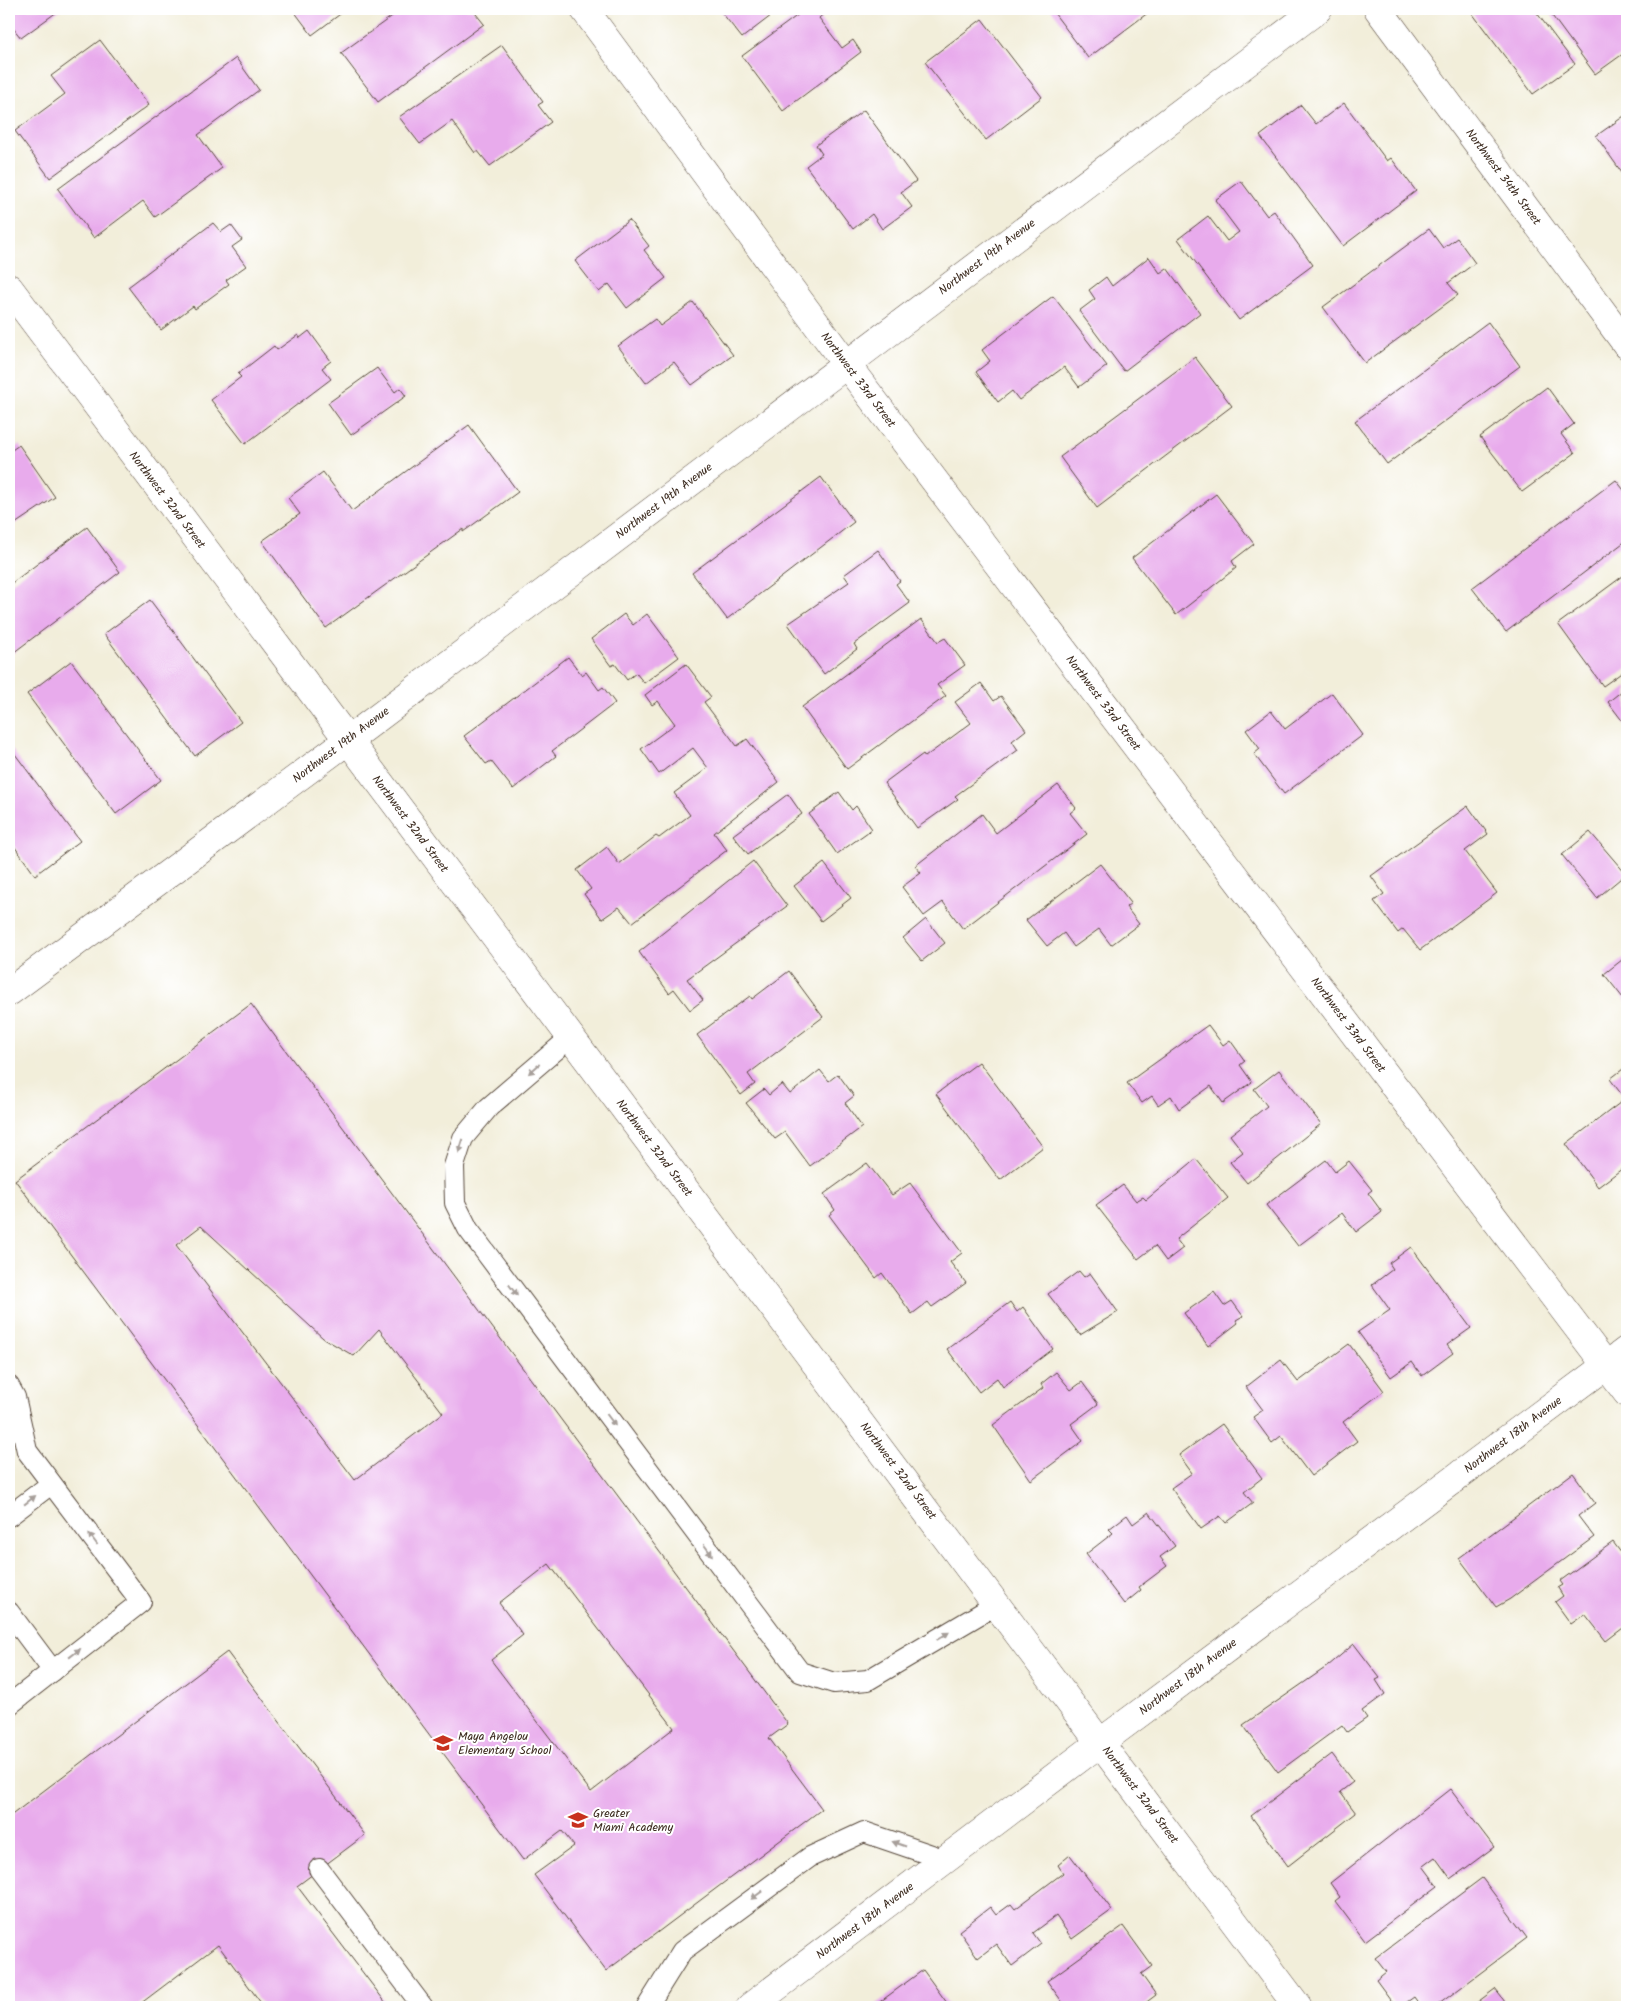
<svg xmlns="http://www.w3.org/2000/svg" width="1636" height="2016" font-family="Kalam,sans-serif">
<style>
.building{fill:#e8abec;fill-rule:evenodd}
.lines{fill:none;stroke-linecap:round;stroke-linejoin:round}
.lane-casing{stroke:#56473a;stroke-width:22}
.street-casing{stroke:#56473a;stroke-width:29}
.lane{stroke:#fff;stroke-width:20}
.street{stroke:#fff;stroke-width:28}
.oneway{fill:#a79f9a}
.labels{text-anchor:middle;dominant-baseline:central;stroke-width:4;stroke-linejoin:round;paint-order:stroke}
.street-label{font-size:12px;fill:#3b2a1e;stroke:#fff}
.poi-label{font-size:12px;fill:#3b2a1e;stroke:#fff;text-anchor:start}
</style>
<rect width="100%" height="100%" fill="#fff"/>
<filter id="ink" filterUnits="userSpaceOnUse"><feTurbulence type="fractalNoise" baseFrequency=".02" numOctaves="2"/><feDisplacementMap in="SourceGraphic" scale="10" xChannelSelector="R" yChannelSelector="G"/><feConvolveMatrix kernelMatrix="1 2 1 2 8 2 1 2 1" color-interpolation-filters="sRGB"/></filter>
<filter id="wash" filterUnits="userSpaceOnUse"><feTurbulence type="fractalNoise" baseFrequency=".0096" numOctaves="4" result="noise"/><feDisplacementMap in="SourceGraphic" scale="20" xChannelSelector="R" yChannelSelector="G"/><feGaussianBlur stdDeviation="1.12" result="paint"/><feColorMatrix in="noise" values="0 0 0 0 0 0 0 0 0 0 0 0 0 0 0 0 0 1.4 0 .05"/><feComposite in="paint" operator="in"/></filter>
<g filter="url(#wash)">
<rect width="100%" height="100%" fill="#f2eeda"/>
<g id="blocks">
<g class="building">
<path d="M 9,9 L 61,9 L 21,38 L 9,23 Z"/>
<path d="M 297,9 L 347,9 L 312,35 L 294,11 Z"/>
<path d="M 402,9 L 472,9 L 484,24 L 378,102 L 341,53 Z"/>
<path d="M 719,9 L 780,9 L 742,38 Z"/>
<path d="M 806,9 L 827,9 L 828,10 L 819,18 L 842,48 L 853,40 L 861,52 L 783,111 L 742,56 Z"/>
<path d="M 1051,9 L 1153,9 L 1088,58 Z"/>
<path d="M 1469,9 L 1534,9 L 1575,64 L 1533,94 Z"/>
<path d="M 1547,9 L 1626,9 L 1627,51 L 1595,74 Z"/>
<path d="M 982,19 L 1042,97 L 986,140 L 925,62 Z"/>
<path d="M 100,40 L 149,105 L 50,178 L 15,131 L 65,94 L 51,76 Z"/>
<path d="M 502,45 L 543,102 L 538,105 L 551,122 L 490,166 L 477,150 L 475,153 L 452,121 L 420,144 L 399,117 Z"/>
<path d="M 236,58 L 259,90 L 198,135 L 222,168 L 155,217 L 143,201 L 94,238 L 58,189 Z"/>
<path d="M 1344,103 L 1387,161 L 1391,158 L 1416,191 L 1343,246 L 1260,136 L 1301,105 L 1316,124 Z"/>
<path d="M 864,110 L 916,181 L 901,192 L 912,207 L 882,229 L 872,214 L 853,229 L 806,166 L 822,154 L 816,145 Z"/>
<path d="M 1627,114 L 1627,180 L 1596,136 Z"/>
<path d="M 1241,181 L 1267,216 L 1274,211 L 1313,265 L 1239,320 L 1178,239 L 1208,216 L 1227,241 L 1239,232 L 1215,200 Z"/>
<path d="M 629,220 L 649,246 L 644,250 L 666,278 L 627,308 L 609,284 L 599,292 L 575,261 Z"/>
<path d="M 213,223 L 221,232 L 231,225 L 242,240 L 232,247 L 246,266 L 226,280 L 229,284 L 195,309 L 193,306 L 161,330 L 128,287 Z"/>
<path d="M 1429,229 L 1443,248 L 1457,238 L 1475,263 L 1448,283 L 1458,295 L 1365,363 L 1323,307 Z"/>
<path d="M 1149,257 L 1160,273 L 1167,268 L 1200,313 L 1124,371 L 1079,311 L 1095,299 L 1089,290 L 1106,277 L 1112,286 Z"/>
<path d="M 1053,296 L 1107,366 L 1079,387 L 1064,367 L 1019,400 L 1012,391 L 998,402 L 976,372 L 990,361 L 982,350 Z"/>
<path d="M 693,302 L 733,355 L 692,385 L 674,362 L 646,383 L 618,346 L 655,319 L 660,326 Z"/>
<path d="M 1488,322 L 1520,366 L 1387,464 L 1355,421 Z"/>
<path d="M 309,331 L 331,361 L 322,368 L 331,379 L 245,444 L 211,400 L 241,377 L 238,374 L 274,346 L 277,350 L 298,335 L 300,338 Z"/>
<path d="M 1195,357 L 1232,406 L 1097,508 L 1060,457 Z"/>
<path d="M 377,368 L 395,392 L 400,388 L 406,396 L 351,435 L 328,403 Z"/>
<path d="M 1547,387 L 1574,424 L 1561,434 L 1575,453 L 1522,492 L 1480,437 Z"/>
<path d="M 469,425 L 518,492 L 463,532 L 463,529 L 326,628 L 262,541 L 300,514 L 288,498 L 323,472 L 352,511 Z"/>
<path d="M 19,445 L 55,497 L 9,528 L 9,452 Z"/>
<path d="M 821,477 L 854,522 L 727,619 L 692,573 Z"/>
<path d="M 1616,480 L 1627,494 L 1627,540 L 1506,632 L 1472,588 Z"/>
<path d="M 1216,494 L 1254,544 L 1232,561 L 1236,568 L 1176,615 L 1132,558 Z"/>
<path d="M 87,527 L 120,572 L 9,656 L 9,585 Z"/>
<path d="M 878,550 L 900,581 L 896,584 L 910,603 L 854,644 L 857,649 L 824,674 L 788,624 L 849,582 L 844,575 Z"/>
<path d="M 1627,573 L 1627,669 L 1603,686 L 1558,624 Z"/>
<path d="M 150,600 L 241,722 L 195,756 L 104,634 Z"/>
<path d="M 624,614 L 633,625 L 647,614 L 679,657 L 644,683 L 636,673 L 627,680 L 615,664 L 611,666 L 591,639 Z"/>
<path d="M 921,619 L 938,642 L 945,638 L 965,665 L 937,685 L 946,696 L 847,769 L 802,707 Z"/>
<path d="M 568,657 L 582,675 L 586,672 L 599,690 L 603,687 L 615,703 L 552,751 L 556,756 L 513,789 L 491,761 L 486,764 L 464,736 Z"/>
<path d="M 71,661 L 161,780 L 116,814 L 27,694 Z"/>
<path d="M 686,664 L 711,697 L 704,702 L 737,746 L 747,739 L 779,782 L 714,833 L 727,850 L 632,923 L 619,907 L 602,919 L 584,894 L 591,889 L 577,870 L 607,847 L 619,864 L 656,836 L 659,838 L 690,815 L 674,793 L 708,768 L 693,748 L 659,774 L 641,749 L 675,724 L 658,701 L 652,705 L 645,695 Z"/>
<path d="M 981,683 L 994,701 L 1001,696 L 1026,730 L 1012,741 L 1018,750 L 955,796 L 958,799 L 917,828 L 884,783 L 923,754 L 925,757 L 971,723 L 955,702 Z"/>
<path d="M 1627,687 L 1627,727 L 1608,702 Z"/>
<path d="M 1332,693 L 1363,735 L 1284,794 L 1254,754 L 1260,749 L 1246,730 L 1271,711 L 1285,729 Z"/>
<path d="M 9,746 L 80,841 L 35,875 L 9,839 Z"/>
<path d="M 1058,785 L 1076,808 L 1070,813 L 1087,834 L 963,929 L 943,902 L 924,916 L 902,887 L 921,873 L 915,866 L 982,814 L 996,833 Z"/>
<path d="M 839,792 L 852,810 L 856,806 L 872,829 L 837,854 L 809,814 Z"/>
<path d="M 788,794 L 802,814 L 748,854 L 733,835 Z"/>
<path d="M 1468,806 L 1488,834 L 1465,851 L 1497,893 L 1420,950 L 1403,929 L 1398,933 L 1374,901 L 1384,894 L 1371,876 Z"/>
<path d="M 1590,832 L 1626,874 L 1597,898 L 1562,855 Z"/>
<path d="M 753,861 L 787,906 L 687,979 L 703,1000 L 690,1010 L 674,989 L 669,993 L 639,952 Z"/>
<path d="M 824,863 L 851,898 L 821,921 L 794,886 Z"/>
<path d="M 1100,864 L 1131,903 L 1126,907 L 1139,924 L 1111,945 L 1099,929 L 1074,947 L 1064,933 L 1047,946 L 1026,920 Z"/>
<path d="M 926,919 L 945,943 L 922,961 L 903,938 Z"/>
<path d="M 1627,956 L 1627,1003 L 1604,974 Z"/>
<path d="M 789,971 L 823,1017 L 748,1074 L 755,1084 L 741,1095 L 697,1035 L 750,996 L 752,999 Z"/>
<path d="M 251,1004 L 788,1724 L 769,1738 L 822,1809 L 606,1971 L 534,1875 L 574,1846 L 562,1831 L 523,1860 L 15,1180 ZM 201,1226 L 323,1338 L 354,1356 L 379,1329 L 443,1413 L 355,1480 L 176,1245 ZM 549,1564 L 674,1728 L 591,1792 L 491,1660 L 523,1635 L 499,1603 Z"/>
<path d="M 1208,1025 L 1223,1045 L 1230,1040 L 1245,1061 L 1240,1065 L 1252,1082 L 1223,1103 L 1211,1086 L 1179,1109 L 1171,1096 L 1158,1105 L 1152,1096 L 1142,1103 L 1127,1083 Z"/>
<path d="M 979,1062 L 1043,1147 L 1000,1180 L 936,1094 Z"/>
<path d="M 1627,1066 L 1627,1165 L 1598,1187 L 1566,1144 L 1625,1099 L 1610,1079 Z"/>
<path d="M 820,1070 L 829,1081 L 838,1074 L 854,1096 L 845,1103 L 862,1127 L 810,1166 L 785,1132 L 775,1139 L 746,1103 L 764,1089 L 769,1095 L 782,1084 L 790,1094 Z"/>
<path d="M 1279,1070 L 1321,1124 L 1247,1183 L 1230,1162 L 1243,1152 L 1230,1135 L 1267,1106 L 1254,1089 Z"/>
<path d="M 1196,1159 L 1228,1198 L 1176,1239 L 1183,1248 L 1166,1261 L 1155,1246 L 1138,1259 L 1096,1205 L 1123,1185 L 1136,1201 L 1143,1197 L 1146,1200 Z"/>
<path d="M 1326,1160 L 1335,1172 L 1349,1161 L 1372,1190 L 1368,1193 L 1382,1212 L 1356,1232 L 1342,1213 L 1298,1246 L 1266,1205 Z"/>
<path d="M 867,1163 L 892,1195 L 910,1183 L 962,1253 L 950,1262 L 966,1283 L 932,1307 L 928,1302 L 912,1314 L 882,1273 L 876,1278 L 829,1215 L 835,1210 L 824,1194 Z"/>
<path d="M 1411,1247 L 1471,1328 L 1447,1345 L 1453,1353 L 1422,1376 L 1412,1362 L 1391,1377 L 1358,1332 L 1390,1310 L 1372,1285 L 1393,1269 L 1389,1263 Z"/>
<path d="M 1079,1271 L 1084,1277 L 1090,1273 L 1118,1312 L 1080,1335 L 1048,1294 Z"/>
<path d="M 1214,1292 L 1224,1306 L 1232,1301 L 1243,1316 L 1236,1320 L 1238,1323 L 1208,1346 L 1184,1313 Z"/>
<path d="M 1010,1302 L 1017,1312 L 1023,1307 L 1053,1349 L 1003,1387 L 997,1378 L 979,1392 L 947,1349 Z"/>
<path d="M 1349,1344 L 1384,1391 L 1343,1422 L 1357,1441 L 1311,1476 L 1281,1436 L 1272,1443 L 1253,1417 L 1263,1410 L 1246,1387 L 1281,1360 L 1298,1382 Z"/>
<path d="M 1056,1372 L 1071,1390 L 1082,1382 L 1098,1404 L 1071,1424 L 1083,1441 L 1031,1480 L 993,1425 L 1043,1388 L 1041,1384 Z"/>
<path d="M 1222,1424 L 1262,1478 L 1244,1492 L 1253,1503 L 1226,1523 L 1220,1516 L 1201,1529 L 1171,1488 L 1192,1473 L 1179,1455 Z"/>
<path d="M 1573,1473 L 1595,1503 L 1578,1516 L 1594,1537 L 1510,1599 L 1496,1607 L 1459,1558 Z"/>
<path d="M 1149,1512 L 1175,1546 L 1160,1557 L 1167,1566 L 1139,1587 L 1141,1590 L 1124,1604 L 1086,1554 L 1113,1533 L 1109,1529 L 1127,1515 L 1133,1524 Z"/>
<path d="M 1613,1542 L 1625,1558 L 1627,1557 L 1627,1625 L 1606,1641 L 1585,1614 L 1571,1624 L 1555,1602 L 1563,1596 L 1558,1588 L 1563,1585 L 1560,1581 Z"/>
<path d="M 1354,1644 L 1380,1678 L 1376,1680 L 1385,1694 L 1362,1711 L 1367,1718 L 1347,1732 L 1342,1725 L 1278,1772 L 1243,1725 L 1328,1666 Z"/>
<path d="M 227,1652 L 365,1835 L 297,1886 L 389,2007 L 264,2007 L 218,1945 L 136,2007 L 14,2007 L 9,2001 L 9,1817 Z"/>
<path d="M 1332,1754 L 1353,1782 L 1340,1792 L 1356,1813 L 1288,1866 L 1251,1816 Z"/>
<path d="M 1450,1789 L 1494,1847 L 1451,1879 L 1435,1857 L 1423,1866 L 1438,1886 L 1365,1941 L 1335,1901 L 1340,1897 L 1330,1883 Z"/>
<path d="M 1070,1855 L 1112,1910 L 1072,1939 L 1056,1916 L 1033,1933 L 1041,1944 L 1012,1966 L 996,1944 L 978,1958 L 959,1931 L 990,1907 L 996,1915 L 1011,1904 L 1015,1909 L 1063,1873 L 1058,1865 Z"/>
<path d="M 1482,1878 L 1527,1938 L 1435,2007 L 1421,2007 L 1414,1997 L 1400,2007 L 1396,2007 L 1376,1980 L 1386,1972 L 1375,1958 Z"/>
<path d="M 1123,1926 L 1152,1966 L 1141,1974 L 1156,1995 L 1140,2007 L 1066,2007 L 1047,1981 Z"/>
<path d="M 923,1970 L 950,2007 L 873,2007 Z"/>
<path d="M 1495,1989 L 1509,2007 L 1471,2007 Z"/>
</g>
</g>
</g>
<g filter="url(#ink)">
<use href="#blocks" fill-opacity="0" stroke="#56473a" stroke-width="1"/>
<g class="lines">
<defs>
<g id="lane">
<path d="M 571,1037 L 489,1107 L 463,1138 L 454,1166 L 455,1203 L 468,1229 L 800,1672 L 834,1683 L 868,1680 L 997,1604"/>
<path d="M 9,1386 L 15,1397 L 27,1451 L 141,1602 L 9,1705"/>
<path d="M 9,1516 L 51,1484"/>
<path d="M 9,1612 L 53,1671"/>
<path d="M 319,1869 L 423,2007"/>
<path d="M 647,2007 L 682,1951 L 810,1857 L 864,1832 L 946,1860"/>
</g>
<g id="street">
<path d="M 584,9 L 846,364 L 1627,1393"/>
<path d="M 1378,9 L 1627,345"/>
<path d="M 9,288 L 1298,2007"/>
<path d="M 9,992 L 347,741 L 1318,9"/>
<path d="M 750,2007 L 1101,1742 L 1627,1350"/>
</g>
</defs>
<use href="#lane" class="lane-casing"/>
<use href="#street" class="street-casing"/>
<use href="#lane" class="lane"/>
<use href="#street" class="street"/>
</g>
<defs><path id="oneway-solid" d="M-6-.8H1V-3.2L6.5 0L1 3.2V.8H-6Z" transform="scale(1.25)"/></defs>
<g class="oneway">
<use href="#oneway-solid" transform="translate(534 1069) rotate(139)"/>
<use href="#oneway-solid" transform="translate(461 1146) rotate(108)"/>
<use href="#oneway-solid" transform="translate(513 1290) rotate(53)"/>
<use href="#oneway-solid" transform="translate(611 1420) rotate(53)"/>
<use href="#oneway-solid" transform="translate(30 1500) rotate(-38)"/>
<use href="#oneway-solid" transform="translate(93 1539) rotate(-127)"/>
<use href="#oneway-solid" transform="translate(708 1550) rotate(53)"/>
<use href="#oneway-solid" transform="translate(943 1636) rotate(-31)"/>
<use href="#oneway-solid" transform="translate(75 1653) rotate(-38)"/>
<use href="#oneway-solid" transform="translate(899 1844) rotate(-161)"/>
<use href="#oneway-solid" transform="translate(757 1895) rotate(144)"/>
</g>
</g>
<defs>
<symbol id="school-bare" viewBox="-9 -9 18 18"><path d="M0-5L7-2L0 1L-7-2ZM-4 1L0 2.5L4 1V4Q0 6-4 4Z" fill="#c8321e" stroke="#fff" stroke-width="2.5" paint-order="stroke"/></symbol>
</defs>
<g fill-rule="evenodd">
<use href="#school-bare" x="429" y="1729" width="28" height="28"/>
<use href="#school-bare" x="564" y="1806" width="28" height="28"/>
</g>
<g class="labels">
<g class="street-label">
<text transform="translate(1503 177) rotate(53)">Northwest 34th Street</text>
<text transform="translate(987 257) rotate(-37)">Northwest 19th Avenue</text>
<text transform="translate(858 380) rotate(53)">Northwest 33rd Street</text>
<text transform="translate(167 500) rotate(53)">Northwest 32nd Street</text>
<text transform="translate(664 501) rotate(-37)">Northwest 19th Avenue</text>
<text transform="translate(1103 703) rotate(53)">Northwest 33rd Street</text>
<text transform="translate(341 745) rotate(-37)">Northwest 19th Avenue</text>
<text transform="translate(410 824) rotate(53)">Northwest 32nd Street</text>
<text transform="translate(1348 1025) rotate(53)">Northwest 33rd Street</text>
<text transform="translate(654 1148) rotate(53)">Northwest 32nd Street</text>
<text transform="translate(1513 1435) rotate(-37)">Northwest 18th Avenue</text>
<text transform="translate(898 1471) rotate(53)">Northwest 32nd Street</text>
<text transform="translate(1188 1677) rotate(-37)">Northwest 18th Avenue</text>
<text transform="translate(1140 1795) rotate(53)">Northwest 32nd Street</text>
<text transform="translate(865 1921) rotate(-37)">Northwest 18th Avenue</text>
</g>
<g class="poi-label">
<text x="458" y="1736">Maya Angelou<tspan x="458" dy="14">Elementary School</tspan></text>
<text x="593" y="1813">Greater<tspan x="593" dy="14">Miami Academy</tspan></text>
</g>
</g>
<rect width="1636" height="2016" fill="none" stroke="#fff" stroke-width="30"/>
</svg>
